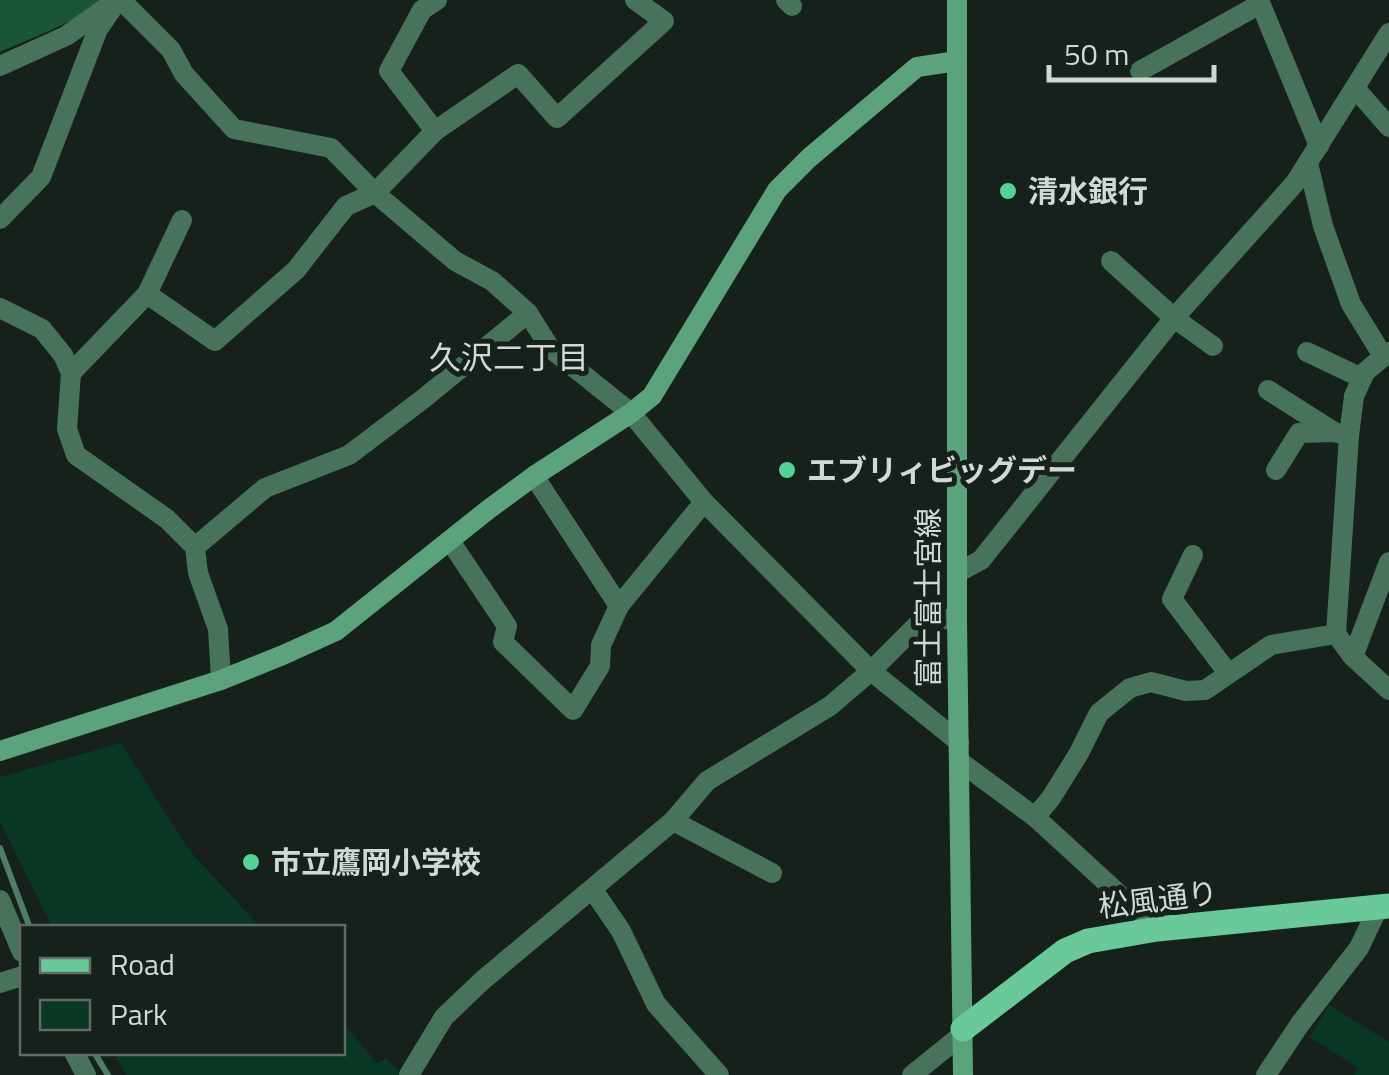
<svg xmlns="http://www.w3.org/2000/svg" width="1389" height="1075" font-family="'Titillium Web','Noto Sans JP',sans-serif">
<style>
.green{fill:#083823}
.forest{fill:#195539}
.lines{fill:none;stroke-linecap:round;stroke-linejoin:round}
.stream{stroke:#507c68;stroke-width:6}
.street{stroke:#47725b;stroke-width:20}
.secondary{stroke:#5aa37d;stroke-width:20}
.primary{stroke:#69c998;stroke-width:25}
.poi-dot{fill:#52d397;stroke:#15211a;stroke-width:4}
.labels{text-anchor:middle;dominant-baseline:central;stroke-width:10;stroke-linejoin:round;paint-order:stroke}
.poi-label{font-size:30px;font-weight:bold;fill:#d2d9d5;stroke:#15211a;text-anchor:start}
.street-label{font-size:30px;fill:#d2d9d5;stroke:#15211a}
.neighbourhood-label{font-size:32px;fill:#d2d9d5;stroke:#15211a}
</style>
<rect width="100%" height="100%" fill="#15211a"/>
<g class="green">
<path d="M 121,743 L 189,850 L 260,927 L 52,927 L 0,822 L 0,777 Z"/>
<path d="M 1329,1005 L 1389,1042 L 1389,1075 L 1354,1075 L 1358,1068 L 1310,1037 Z"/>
<path d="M 343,1023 L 377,1063 L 386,1058 L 402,1075 L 126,1075 L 114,1053 L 342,1052 Z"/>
</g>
<path class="forest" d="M 0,0 L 101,0 C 83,20 26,40 0,52 Z"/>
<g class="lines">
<g class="stream">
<path d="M 0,848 L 30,928"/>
<path d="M 94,1052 L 108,1075"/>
</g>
<g class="street">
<path d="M 121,0 L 171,50 L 184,74 L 234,129 L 331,148 L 375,193 L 455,261 L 492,281 L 528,313 L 550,348 L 631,413 L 704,502 L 871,671 L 959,742"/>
<path d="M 786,0 L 792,6"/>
<path d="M 1259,0 L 1319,146"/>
<path d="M 0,66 L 66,36 L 107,7"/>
<path d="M 1140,71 L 1260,4"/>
<path d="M 1355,88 L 1389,127"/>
<path d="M 435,131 L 389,71 L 422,10 L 437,0"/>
<path d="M 1308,163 L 1323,226 L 1351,304 L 1383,356"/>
<path d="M 0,219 L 41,177 L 98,29 L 118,0"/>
<path d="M 1111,261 L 1174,318 L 1213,346"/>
<path d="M 147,294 L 215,341 L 296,270 L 346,206 L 375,193 L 435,131 L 518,74 L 557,118 L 664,21 L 635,0"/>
<path d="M 0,308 L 42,329 L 63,355 L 71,373 L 67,429 L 76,455 L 167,519 L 195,547 L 198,573 L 218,629 L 221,680"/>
<path d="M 1307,352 L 1362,378"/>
<path d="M 1389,352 L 1365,372 L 1354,396 L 1349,436 L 1336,634 L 1353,657 L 1389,690"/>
<path d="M 71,373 L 147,294 L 182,220"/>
<path d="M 1268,390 L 1334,432"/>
<path d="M 1276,470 L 1299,433 L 1334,432 L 1349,436"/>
<path d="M 534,476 L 619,606"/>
<path d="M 450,541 L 507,626 L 503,642 L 573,710 L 600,666 L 601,645 L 619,606 L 704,502"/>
<path d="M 195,547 L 265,488 L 349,455 L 423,399 L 528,313"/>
<path d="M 1193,555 L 1172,599 L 1228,673"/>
<path d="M 957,573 L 981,560 L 1174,318 L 1295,183 L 1389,33"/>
<path d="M 1353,657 L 1389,562"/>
<path d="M 959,761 L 1035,817 L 1157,929"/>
<path d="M 1035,817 L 1051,798 L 1079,753 L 1099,713 L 1130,688 L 1151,682 L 1186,691 L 1205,690 L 1271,645 L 1336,634"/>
<path d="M 673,821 L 772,873"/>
<path d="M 593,890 L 621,931 L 656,1004 L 719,1075"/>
<path d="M 0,900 L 22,952"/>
<path d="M 0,983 L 22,976"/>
<path d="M 74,1052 L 86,1075"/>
<path d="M 409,1075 L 444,1017 L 483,980 L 673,821 L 707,781 L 830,706 L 871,671 L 925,617 L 957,620"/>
<path d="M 912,1075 L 963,1034"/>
<path d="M 1266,1075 L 1300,1024 L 1359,948 L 1378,908"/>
</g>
<g class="secondary">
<path d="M 957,0 L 957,620 L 963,1075"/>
<path d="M 0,751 L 221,680 L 283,655 L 336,631 L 489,509 L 534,476 L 631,413 L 652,396 L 777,190 L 809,158 L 917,67 L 957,61"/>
</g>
<path class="primary" d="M 963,1029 L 1065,951 L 1088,941 L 1157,929 L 1389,906"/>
</g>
<g class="poi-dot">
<circle cx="1008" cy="191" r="10"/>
<circle cx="787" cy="470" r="10"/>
<circle cx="251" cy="862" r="10"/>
</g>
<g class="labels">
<g class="poi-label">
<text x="1028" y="191">清水銀行</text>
<text x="807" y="470">エブリィビッグデー</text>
<text x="271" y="862">市立鷹岡小学校</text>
</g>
<g class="street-label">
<text transform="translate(928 598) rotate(-90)">富士富士宮線</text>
<text transform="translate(1158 899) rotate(-7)">松風通り</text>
</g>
<g class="neighbourhood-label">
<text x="509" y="357">久沢二丁目</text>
</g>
</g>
<rect x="20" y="925" width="325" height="130" fill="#15211a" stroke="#616b65" stroke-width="2.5"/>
<rect x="40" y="958" width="50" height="15" fill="#69c998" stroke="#616b65" stroke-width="2.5"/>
<text x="110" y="975" font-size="30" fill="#d2d9d5">Road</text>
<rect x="40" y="1000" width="50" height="30" fill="#083823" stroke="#616b65" stroke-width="2.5"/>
<text x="110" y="1025" font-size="30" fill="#d2d9d5">Park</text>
<path d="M1049 65v15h165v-15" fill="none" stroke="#d2d9d5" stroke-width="5"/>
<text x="1064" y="65" font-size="30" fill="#d2d9d5" stroke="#15211a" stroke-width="8" paint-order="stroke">50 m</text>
</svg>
